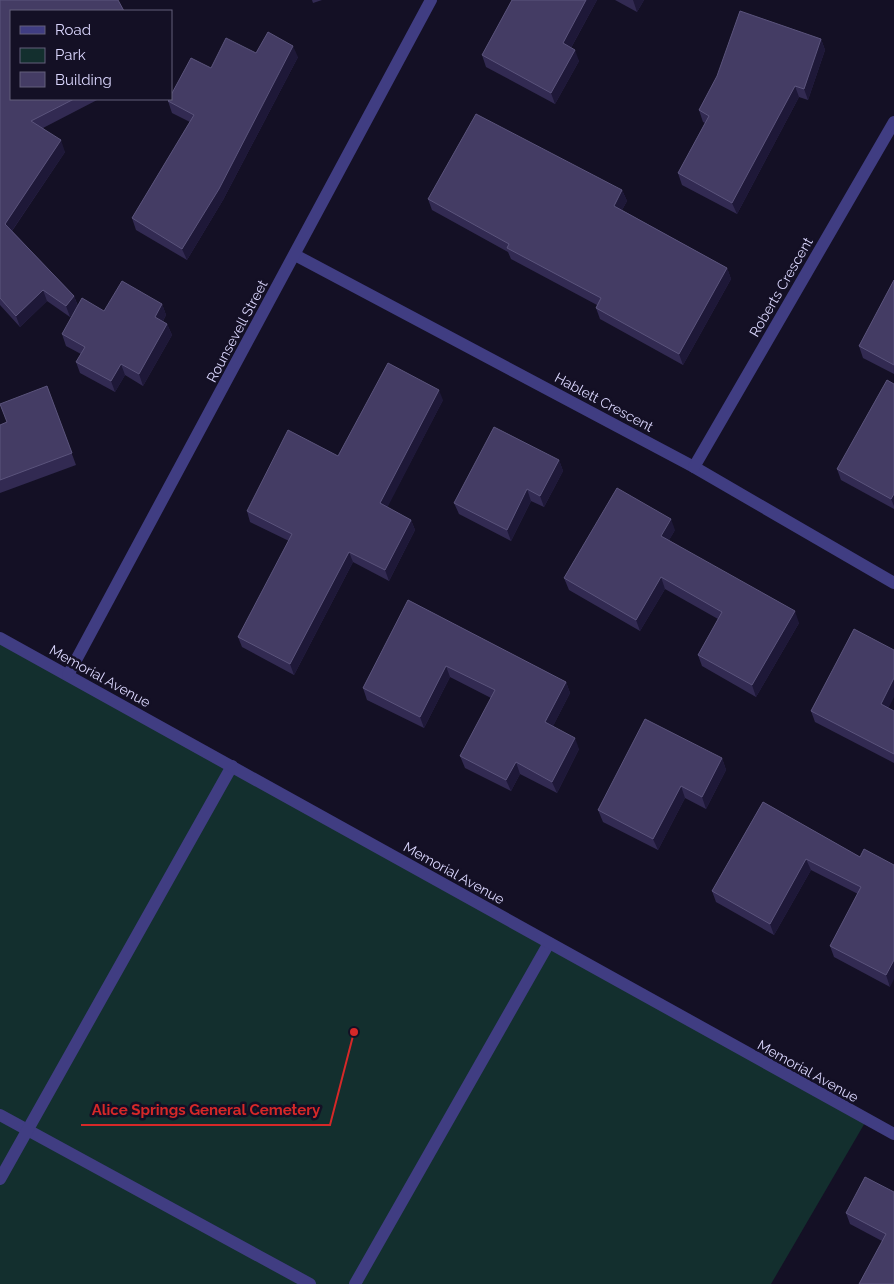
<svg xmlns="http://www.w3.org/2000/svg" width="894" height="1284" font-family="Raleway,sans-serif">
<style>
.green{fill:#132f2e}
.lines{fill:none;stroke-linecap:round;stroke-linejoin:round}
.lane{stroke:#403d82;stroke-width:12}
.street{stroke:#403d82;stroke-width:12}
.wall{fill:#322a52}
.shaded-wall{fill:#1e1838}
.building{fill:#443c64;stroke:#5b547c}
.labels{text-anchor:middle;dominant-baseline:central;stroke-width:5;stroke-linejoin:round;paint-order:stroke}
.street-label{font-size:14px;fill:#dad6fd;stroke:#141025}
.leader{fill:none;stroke:#d62828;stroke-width:2}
.callout-dot{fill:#d62828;stroke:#141025;stroke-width:2}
.callout-label{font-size:15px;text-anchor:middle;font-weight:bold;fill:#d62828;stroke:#141025;stroke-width:5;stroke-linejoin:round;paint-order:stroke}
</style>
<rect width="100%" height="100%" fill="#141025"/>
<path class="green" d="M 0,638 L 866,1121 L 771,1284 L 0,1284 Z"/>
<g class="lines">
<g class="lane">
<path d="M 0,1115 L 310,1284"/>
<path d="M 0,1179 L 232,766"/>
<path d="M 355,1284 L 549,943"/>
</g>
<g class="street">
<path d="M 295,255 L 694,467 L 894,583"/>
<path d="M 694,467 L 894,122"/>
<path d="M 0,638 L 894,1134"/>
<path d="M 68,675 L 431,0"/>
</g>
</g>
<g class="wall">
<path d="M 0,0 L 11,99 L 99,99 L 43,128 L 65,152 L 12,231 L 74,296 L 78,306 L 104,311 L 162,304 L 166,315 L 163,321 L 167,324 L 172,335 L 143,386 L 125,375 L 115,392 L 80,373 L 76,362 L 81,354 L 66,346 L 62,334 L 76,309 L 70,317 L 47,301 L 20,327 L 0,305 Z"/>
<path d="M 312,0 L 322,0 L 313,3 Z"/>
<path d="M 512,0 L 597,0 L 571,48 L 579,61 L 555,104 L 486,67 L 482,55 Z"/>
<path d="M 615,0 L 644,0 L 637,12 Z"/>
<path d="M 821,39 L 825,50 L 808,100 L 799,97 L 737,214 L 682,185 L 678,173 L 705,123 L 703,122 L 699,110 L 717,76 Z"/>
<path d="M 256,53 L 298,57 L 223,200 L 187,260 L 136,230 L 132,218 L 190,122 L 172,113 L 168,101 L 211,68 Z"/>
<path d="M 622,190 L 627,201 L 622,210 L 727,268 L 731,279 L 683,365 L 600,319 L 596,308 L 597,305 L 511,259 L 508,252 L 432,210 L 428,199 Z"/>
<path d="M 894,280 L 894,374 L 863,358 L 859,346 Z"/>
<path d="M 894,384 L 894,509 L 841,480 L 837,469 Z"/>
<path d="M 47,386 L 76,465 L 0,493 L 0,425 L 7,422 Z"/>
<path d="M 443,400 L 387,507 L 411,520 L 415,530 L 389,581 L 353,562 L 294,675 L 242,647 L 238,637 L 289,541 L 250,522 L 247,511 L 338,456 Z"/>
<path d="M 559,460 L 563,471 L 544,507 L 531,501 L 511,541 L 459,514 L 454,503 Z"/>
<path d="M 675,530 L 669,540 L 799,623 L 756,697 L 702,666 L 698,655 L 718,619 L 665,589 L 640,631 L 569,590 L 564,578 Z"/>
<path d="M 408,600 L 566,682 L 570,693 L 553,726 L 579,749 L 557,793 L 520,774 L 511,791 L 465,768 L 460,756 L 491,698 L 450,677 L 424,728 L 367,700 L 363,688 Z"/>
<path d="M 888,708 L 894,711 L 894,763 L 815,722 L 811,711 Z"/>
<path d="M 722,758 L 726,770 L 706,809 L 685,798 L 658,850 L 603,822 L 598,810 Z"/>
<path d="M 763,802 L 860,857 L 890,987 L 834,957 L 830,946 L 858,894 L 811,870 L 774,935 L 716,902 L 712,891 Z"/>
<path d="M 894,1192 L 894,1284 L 882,1241 L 850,1224 L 846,1213 Z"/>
</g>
<g class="shaded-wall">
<path d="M 586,0 L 597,0 L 567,55 L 563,43 Z"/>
<path d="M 633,0 L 644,0 L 637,12 Z"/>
<path d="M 821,39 L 825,50 L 808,100 L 804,89 Z"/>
<path d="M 293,46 L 298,57 L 223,200 L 187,260 L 182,249 Z"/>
<path d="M 575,50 L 579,61 L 555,104 L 551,93 Z"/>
<path d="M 795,86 L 799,97 L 737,214 L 732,203 Z"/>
<path d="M 61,140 L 65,152 L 9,235 L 5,224 Z"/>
<path d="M 622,190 L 627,201 L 618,217 L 614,206 Z"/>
<path d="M 727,268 L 731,279 L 683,365 L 679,354 Z"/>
<path d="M 43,290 L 47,301 L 20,327 L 16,316 Z"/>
<path d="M 74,296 L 78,307 L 70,317 L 66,306 Z"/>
<path d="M 162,304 L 166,315 L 159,328 L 155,317 Z"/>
<path d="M 167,324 L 172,335 L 143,386 L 139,374 Z"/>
<path d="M 121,364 L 125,375 L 115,392 L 111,381 Z"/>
<path d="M 439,390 L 443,400 L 384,514 L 380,503 Z"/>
<path d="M 559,460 L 563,471 L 544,507 L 540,496 Z"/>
<path d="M 527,489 L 531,501 L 511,541 L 507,530 Z"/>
<path d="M 894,494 L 894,506 L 891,499 Z"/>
<path d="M 671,519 L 675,530 L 665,547 L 661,536 Z"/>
<path d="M 411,520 L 415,530 L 389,581 L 385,570 Z"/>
<path d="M 349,552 L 353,562 L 294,675 L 290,664 Z"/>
<path d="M 661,577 L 665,589 L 640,631 L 636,620 Z"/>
<path d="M 795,611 L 799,623 L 756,697 L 752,685 Z"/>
<path d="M 446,666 L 450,677 L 424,728 L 420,717 Z"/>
<path d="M 894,678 L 894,697 L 885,715 L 881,704 Z"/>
<path d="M 566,682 L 570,693 L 549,734 L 545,722 Z"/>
<path d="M 575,738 L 579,749 L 557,793 L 552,782 Z"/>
<path d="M 722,758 L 726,770 L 706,809 L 702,797 Z"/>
<path d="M 516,762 L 520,774 L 511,791 L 506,780 Z"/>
<path d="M 681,786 L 685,798 L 658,850 L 653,839 Z"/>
<path d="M 806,859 L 811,870 L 774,935 L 770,924 Z"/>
<path d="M 894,960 L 894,979 L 890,987 L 886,975 Z"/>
</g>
<g class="building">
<path d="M 0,0 L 118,0 L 124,11 L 11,11 L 11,99 L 74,99 L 31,121 L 61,140 L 5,224 L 74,296 L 66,306 L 43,290 L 16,316 L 0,298 Z"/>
<path d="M 512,0 L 586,0 L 563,43 L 575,50 L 551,93 L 482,55 Z"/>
<path d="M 740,11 L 821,39 L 804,89 L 795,86 L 732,203 L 678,173 L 709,116 L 699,110 L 717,76 Z"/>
<path d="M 268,32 L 293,46 L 219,189 L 182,249 L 132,218 L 194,115 L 168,101 L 170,99 L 171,99 L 171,95 L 191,58 L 211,68 L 226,38 L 256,53 Z"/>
<path d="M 476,114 L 622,190 L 614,206 L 727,268 L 679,354 L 596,308 L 601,298 L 507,248 L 509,244 L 428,199 Z"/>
<path d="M 894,280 L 894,365 L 859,346 Z"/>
<path d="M 122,281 L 162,304 L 155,317 L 167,324 L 139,374 L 121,364 L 111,381 L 76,362 L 85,347 L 62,334 L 82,298 L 104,311 Z"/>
<path d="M 388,363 L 439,390 L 380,503 L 411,520 L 385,570 L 349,552 L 290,664 L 238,637 L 292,534 L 247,511 L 288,430 L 338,456 Z"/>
<path d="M 887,380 L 894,384 L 894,494 L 891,499 L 837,469 Z"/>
<path d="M 47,386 L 72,453 L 0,480 L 0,425 L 7,422 L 0,404 Z"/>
<path d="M 494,427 L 559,460 L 540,496 L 527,489 L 507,530 L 454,503 Z"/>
<path d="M 617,488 L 671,519 L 661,536 L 795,611 L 752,685 L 698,655 L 722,612 L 661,577 L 636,620 L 564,578 Z"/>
<path d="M 408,600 L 566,682 L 545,722 L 575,738 L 552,782 L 516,762 L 506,780 L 460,756 L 495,690 L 446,666 L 420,717 L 363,688 Z"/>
<path d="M 854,629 L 894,650 L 894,678 L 881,704 L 894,711 L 894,754 L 811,711 Z"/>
<path d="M 645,719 L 722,758 L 702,797 L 681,786 L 653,839 L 598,810 Z"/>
<path d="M 763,802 L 860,857 L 864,849 L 894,865 L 894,960 L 886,975 L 830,946 L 861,887 L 806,859 L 770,924 L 712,891 Z"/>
<path d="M 865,1177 L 894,1192 L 894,1284 L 859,1284 L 886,1234 L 846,1213 Z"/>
</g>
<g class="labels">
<g class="street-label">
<text transform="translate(781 287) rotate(-60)">Roberts Crescent</text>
<text transform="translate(237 331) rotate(-62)">Rounsevell Street</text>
<text transform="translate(604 402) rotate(28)">Hablett Crescent</text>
<text transform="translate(100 676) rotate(29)">Memorial Avenue</text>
<text transform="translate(454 873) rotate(29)">Memorial Avenue</text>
<text transform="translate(808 1071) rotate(29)">Memorial Avenue</text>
</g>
</g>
<path class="leader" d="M354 1032L330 1125H81"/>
<circle class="callout-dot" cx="354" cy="1032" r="5"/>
<g class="callout-label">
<text x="206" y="1115">Alice Springs General Cemetery</text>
</g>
<rect x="10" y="10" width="162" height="90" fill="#141025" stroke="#635f7b"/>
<rect x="20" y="26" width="25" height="8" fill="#403d82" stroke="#635f7b"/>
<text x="55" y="35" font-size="15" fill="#dad6fd">Road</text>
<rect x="20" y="48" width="25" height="15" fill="#132f2e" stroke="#635f7b"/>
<text x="55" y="60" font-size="15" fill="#dad6fd">Park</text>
<rect x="20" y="72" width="25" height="15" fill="#443c64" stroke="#635f7b"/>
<text x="55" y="85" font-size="15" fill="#dad6fd">Building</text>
</svg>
